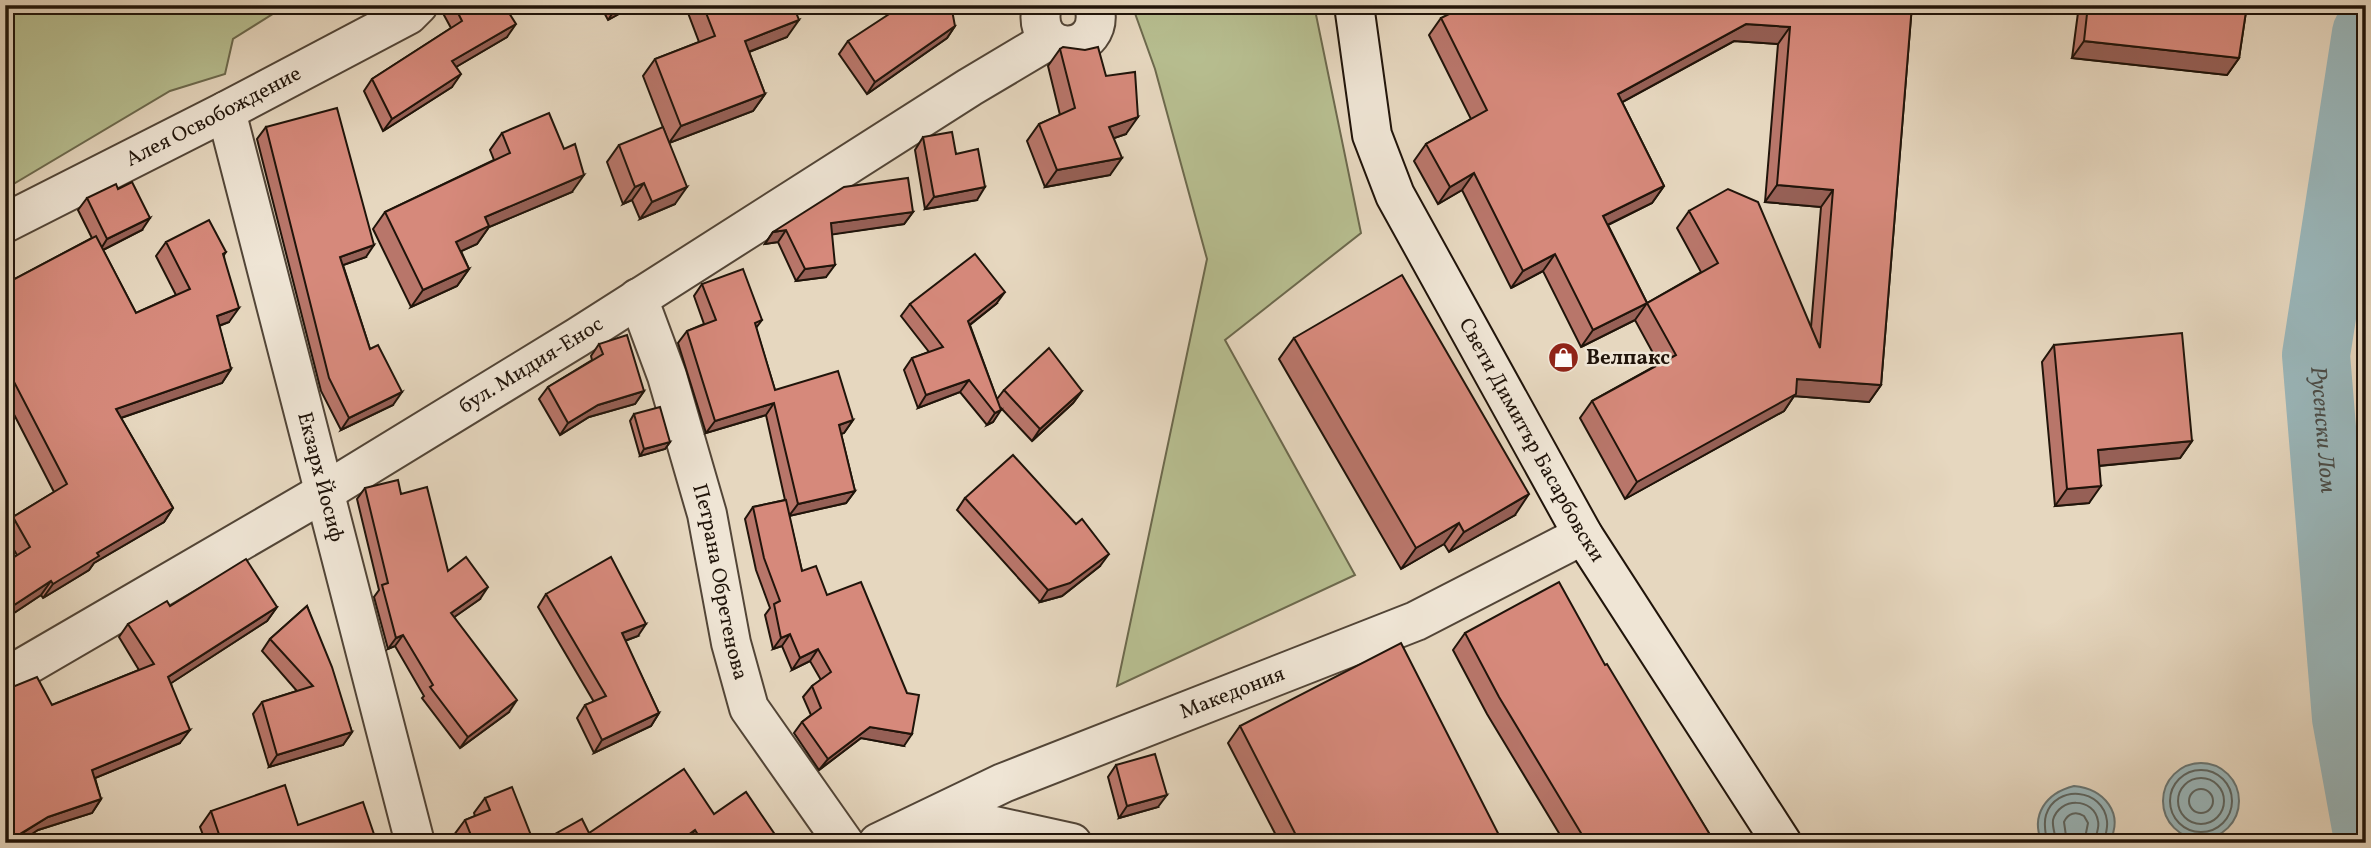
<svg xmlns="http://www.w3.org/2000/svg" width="2371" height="848" font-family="Vollkorn,serif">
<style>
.green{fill:#b7be90;stroke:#6c694d;stroke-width:2}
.water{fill:#9ab7bb;stroke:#697674;stroke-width:2}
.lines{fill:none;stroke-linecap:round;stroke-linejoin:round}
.shore{stroke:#5d6662;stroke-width:2}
.river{stroke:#9ab7bb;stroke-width:68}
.street-casing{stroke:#524537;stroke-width:42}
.secondary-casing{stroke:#20140a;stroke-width:42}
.street{stroke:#efe5d5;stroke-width:38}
.secondary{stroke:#efe5d5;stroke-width:38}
.wall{fill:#b8766a;stroke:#20140a;stroke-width:2;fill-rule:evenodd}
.shaded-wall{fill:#966056;stroke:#20140a;stroke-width:2}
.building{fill:#d6897b;stroke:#20140a;stroke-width:2;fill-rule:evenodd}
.labels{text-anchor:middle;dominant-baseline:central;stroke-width:5;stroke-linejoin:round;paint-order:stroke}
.street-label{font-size:21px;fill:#20140a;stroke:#efe5d5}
.poi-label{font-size:21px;font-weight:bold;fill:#20140a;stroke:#efe5d5;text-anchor:start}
.water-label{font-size:23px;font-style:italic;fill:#4b4d48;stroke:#efe5d5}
</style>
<rect width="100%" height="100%" fill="#e6d7bf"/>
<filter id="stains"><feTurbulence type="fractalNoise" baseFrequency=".00286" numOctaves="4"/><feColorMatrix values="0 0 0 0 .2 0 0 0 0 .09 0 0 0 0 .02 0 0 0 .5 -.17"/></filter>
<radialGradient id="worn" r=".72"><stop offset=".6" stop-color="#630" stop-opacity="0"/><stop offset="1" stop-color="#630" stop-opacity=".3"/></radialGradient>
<g class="green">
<path d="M 5,5 L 287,5 L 233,39 L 225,74 L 170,91 L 5,189 Z"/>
<path d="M 1132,5 L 1314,5 L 1361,233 L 1225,340 L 1355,575 L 1117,686 L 1207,259 L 1155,69 Z"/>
</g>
<g class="water">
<circle cx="2201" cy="801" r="38"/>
<path d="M 2074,786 C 2104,789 2125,813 2109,843 L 2042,843 C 2030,815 2046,793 2074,786 Z"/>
</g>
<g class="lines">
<g class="shore">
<circle cx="2201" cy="801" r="31"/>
<circle cx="2201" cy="801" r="23"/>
<circle cx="2201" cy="801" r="12"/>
<path d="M 2047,843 C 2046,833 2043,825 2046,815 C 2056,784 2103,788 2107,821 C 2108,829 2105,835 2104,843"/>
<path d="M 2056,843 C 2056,835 2052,828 2053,820 C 2059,797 2094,797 2098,821 C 2100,828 2095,835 2095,843"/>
<path d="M 2067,843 L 2064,822 C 2068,813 2076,811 2084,816 L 2088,823 L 2084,843"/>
</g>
<path class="river" id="s1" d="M 2366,33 L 2316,355 L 2346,718 L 2366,828"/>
<defs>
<g id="street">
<path d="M 1042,5 C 1029,61 1108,57 1094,5"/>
<path id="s2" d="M 226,111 L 415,843"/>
<path id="s3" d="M 5,223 L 226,111 L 408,15 L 418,5"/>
<path id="s4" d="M 638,298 L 667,376 L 707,514 L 731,643 L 749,708 L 844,843"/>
<path id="s5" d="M 5,678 L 323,493 L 578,337 L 970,87 L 1049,40"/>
<path d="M 940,814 L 1072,843"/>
<path id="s6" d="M 878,843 L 1003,783 L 1416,621 L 1583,535"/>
</g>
<g id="secondary">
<path id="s7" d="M 1354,5 L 1372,135 L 1395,195 L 1583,535 L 1782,843"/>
</g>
</defs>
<use href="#street" class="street-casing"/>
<use href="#secondary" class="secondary-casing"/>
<use href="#street" class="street"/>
<use href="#secondary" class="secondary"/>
</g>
<g class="wall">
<path d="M 440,5 L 504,5 L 507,37 L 456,67 L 452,87 L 383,131 L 364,91 L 372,79 L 451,28 L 439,6 Z"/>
<path d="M 600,5 L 635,5 L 608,20 Z"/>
<path d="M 685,5 L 793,5 L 787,37 L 749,52 L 765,94 L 753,111 L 669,143 L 675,204 L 640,219 L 632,200 L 623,204 L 607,162 L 619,145 L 669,143 L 643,76 L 655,59 L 699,42 Z"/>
<path d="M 1912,5 L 1881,385 L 1869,402 L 1794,396 L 1784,411 L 1625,499 L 1580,418 L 1592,401 L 1659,364 L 1635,320 L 1581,347 L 1543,271 L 1511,288 L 1462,190 L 1438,204 L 1414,161 L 1426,144 L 1471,119 L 1429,35 L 1441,18 ZM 1734,41 L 1778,44 L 1765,202 L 1821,207 L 1811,327 L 1689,211 L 1677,228 L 1701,272 L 1647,303 L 1608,225 L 1652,203 L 1664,186 L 1622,102 Z"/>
<path d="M 2079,5 L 2247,5 L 2239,58 L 2227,75 L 2072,58 Z"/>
<path d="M 955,26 L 947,38 L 867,94 L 839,54 L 848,41 Z"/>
<path d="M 1060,49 L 1106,76 L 1126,134 L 1114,138 L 1110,175 L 1045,187 L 1027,141 L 1039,124 L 1060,115 L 1048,66 Z"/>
<path d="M 266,127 L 366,257 L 343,265 L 370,349 L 393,405 L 341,430 L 321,391 L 257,139 Z"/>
<path d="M 502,133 L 572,192 L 489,227 L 477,244 L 461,251 L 469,269 L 457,286 L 411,307 L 373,229 L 385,212 L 494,160 L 490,150 Z"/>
<path d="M 923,137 L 956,154 L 977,200 L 925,209 L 915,150 Z"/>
<path d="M 87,198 L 142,230 L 103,250 L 136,313 L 176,295 L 156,256 L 166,242 L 226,252 L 224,255 L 229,322 L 219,326 L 231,369 L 222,383 L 121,418 L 173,508 L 164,522 L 94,563 L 89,570 L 43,598 L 41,595 L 5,619 L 5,563 L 17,555 L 5,535 L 5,527 L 13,517 L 54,492 L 5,397 L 5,284 L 92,238 L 78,210 Z"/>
<path d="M 913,212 L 904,224 L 832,234 L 826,277 L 796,281 L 778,242 L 765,244 L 773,232 Z"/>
<path d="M 702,284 L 762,320 L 756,328 L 775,390 L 853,420 L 844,433 L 841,434 L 855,491 L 846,503 L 789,516 L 802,571 L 827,595 L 904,746 L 861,738 L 819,770 L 794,733 L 802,722 L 811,715 L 803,697 L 812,686 L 821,680 L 810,661 L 792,670 L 782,646 L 773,649 L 765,615 L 770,608 L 756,570 L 745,519 L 753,507 L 785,500 L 766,415 L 706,433 L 678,343 L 687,331 L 704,324 L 694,296 Z"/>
<path d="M 910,304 L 996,304 L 970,325 L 997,399 L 1004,390 L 1082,391 L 1073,403 L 1032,441 L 1001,408 L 993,422 L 987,425 L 960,392 L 918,408 L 904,370 L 912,358 L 929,352 L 901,316 Z"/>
<path d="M 1294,338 L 1515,515 L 1449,552 L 1444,544 L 1401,569 L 1279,359 Z"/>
<path d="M 599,344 L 644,391 L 635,404 L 589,417 L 560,435 L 539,399 L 548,387 L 592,360 L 591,356 Z"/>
<path d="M 2054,345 L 2192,441 L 2180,458 L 2099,466 L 2089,503 L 2055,506 L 2042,362 Z"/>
<path d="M 634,414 L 670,442 L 665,449 L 640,456 L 630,421 Z"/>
<path d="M 365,488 L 401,494 L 448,571 L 480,599 L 454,617 L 509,712 L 460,748 L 422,698 L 424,696 L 395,646 L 388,649 L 374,597 L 379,590 L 357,499 Z"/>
<path d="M 965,498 L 1076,524 L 1100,566 L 1062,596 L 1040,602 L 957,510 Z"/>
<path d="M 546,594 L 638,636 L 625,641 L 659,713 L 651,726 L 594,753 L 577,718 L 585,705 L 594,702 L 538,607 Z"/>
<path d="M 170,606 L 277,607 L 267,621 L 171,683 L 180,743 L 95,778 L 101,799 L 92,813 L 38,830 L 5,843 L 5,684 L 52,705 L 139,670 L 119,637 L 128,624 Z"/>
<path d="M 307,606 L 352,732 L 343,745 L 269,767 L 253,714 L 262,702 L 297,691 L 262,651 L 270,639 Z"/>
<path d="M 1465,633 L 1605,665 L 1715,843 L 1565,843 L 1487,714 L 1453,650 Z"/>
<path d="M 1240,726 L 1503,843 L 1280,843 L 1228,743 Z"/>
<path d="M 1116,765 L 1158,807 L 1119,818 L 1108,777 Z"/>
<path d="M 485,798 L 534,843 L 457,843 L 454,835 L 465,820 L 475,816 L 474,813 Z"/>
<path d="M 211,811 L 298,825 L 377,843 L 206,843 L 200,827 Z"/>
<path d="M 714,814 L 775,843 L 539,843 L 589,833 Z"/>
</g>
<g class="shaded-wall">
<path d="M 618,5 L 635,5 L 608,20 Z"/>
<path d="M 799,20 L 787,37 L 733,58 L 745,41 Z"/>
<path d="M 516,24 L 507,37 L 444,74 L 452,61 Z"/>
<path d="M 1746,24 L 1790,27 L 1778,44 L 1734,41 L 1606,111 L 1618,94 Z"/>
<path d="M 955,26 L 947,38 L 867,94 L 875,82 Z"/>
<path d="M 2084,41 L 2239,58 L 2227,75 L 2072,58 Z"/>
<path d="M 461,74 L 452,87 L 383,131 L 392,119 Z"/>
<path d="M 765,94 L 753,111 L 669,143 L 681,126 Z"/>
<path d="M 1138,117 L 1126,134 L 1097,144 L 1109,127 Z"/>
<path d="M 1122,158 L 1110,175 L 1045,187 L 1057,170 Z"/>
<path d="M 1474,173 L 1462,190 L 1438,204 L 1450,187 Z"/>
<path d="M 584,175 L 572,192 L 489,227 L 477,244 L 444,259 L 456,242 L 485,217 Z"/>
<path d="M 644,183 L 632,200 L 623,204 L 635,187 Z"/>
<path d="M 1777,185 L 1833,190 L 1821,207 L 1765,202 Z"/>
<path d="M 1664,186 L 1652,203 L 1591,233 L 1603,216 Z"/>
<path d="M 687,187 L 675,204 L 640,219 L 652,202 Z"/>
<path d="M 985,187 L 977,200 L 925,209 L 934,197 Z"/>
<path d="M 913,212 L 904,224 L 822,236 L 831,223 Z"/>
<path d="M 150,218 L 142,230 L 99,252 L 107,239 Z"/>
<path d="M 786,230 L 778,242 L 765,244 L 773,232 Z"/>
<path d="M 374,245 L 366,257 L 332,269 L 340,257 Z"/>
<path d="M 1555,254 L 1543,271 L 1511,288 L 1523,271 Z"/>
<path d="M 835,265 L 826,277 L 796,281 L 805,269 Z"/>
<path d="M 469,269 L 457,286 L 411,307 L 423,290 Z"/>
<path d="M 1005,292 L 996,304 L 959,333 L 968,321 Z"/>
<path d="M 1647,303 L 1635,320 L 1581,347 L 1593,330 Z"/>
<path d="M 239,308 L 229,322 L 207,330 L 217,316 Z"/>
<path d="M 231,369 L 222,383 L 106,423 L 116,409 Z"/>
<path d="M 1797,379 L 1881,385 L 1869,402 L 1794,396 L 1784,411 L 1625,499 L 1637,482 Z"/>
<path d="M 969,380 L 960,392 L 918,408 L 926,395 Z"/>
<path d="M 644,391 L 635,404 L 589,417 L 560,435 L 568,423 L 598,405 Z"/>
<path d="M 1082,391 L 1073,403 L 1032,441 L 1040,429 Z"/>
<path d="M 402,392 L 393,405 L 341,430 L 349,418 Z"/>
<path d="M 774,403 L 766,415 L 706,433 L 715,421 Z"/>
<path d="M 1001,410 L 993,422 L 987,425 L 995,413 Z"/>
<path d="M 853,420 L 844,433 L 831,437 L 839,425 Z"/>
<path d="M 2192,441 L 2180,458 L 2086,467 L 2098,450 Z"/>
<path d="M 670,442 L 665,449 L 640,456 L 644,449 Z"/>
<path d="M 2101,486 L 2089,503 L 2055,506 L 2067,489 Z"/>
<path d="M 855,491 L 846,503 L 789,516 L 798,504 Z"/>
<path d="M 1529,494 L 1515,515 L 1449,552 L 1464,532 Z"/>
<path d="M 173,508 L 164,522 L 94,563 L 89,570 L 43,598 L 53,584 L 97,553 Z"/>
<path d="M 1459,523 L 1444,544 L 1401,569 L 1416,548 Z"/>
<path d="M 1109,554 L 1100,566 L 1062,596 L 1040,602 L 1048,590 Z"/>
<path d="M 51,581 L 41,595 L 5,619 L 5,611 Z"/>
<path d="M 488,587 L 480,599 L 443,625 L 451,613 Z"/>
<path d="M 277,607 L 267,621 L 159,691 L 168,677 Z"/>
<path d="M 646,624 L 638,636 L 613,645 L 622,633 Z"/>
<path d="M 790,634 L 782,646 L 773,649 L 781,638 Z"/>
<path d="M 403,635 L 395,646 L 388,649 L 396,638 Z"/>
<path d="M 818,649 L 810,661 L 792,670 L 800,658 Z"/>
<path d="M 517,700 L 509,712 L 460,748 L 468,737 Z"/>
<path d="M 659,713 L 651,726 L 594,753 L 602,740 Z"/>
<path d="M 870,727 L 912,734 L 904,746 L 861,738 L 819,770 L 828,759 Z"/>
<path d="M 190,730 L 180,743 L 83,783 L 92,770 Z"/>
<path d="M 352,732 L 343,745 L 269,767 L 277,755 Z"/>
<path d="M 1167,795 L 1158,807 L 1119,818 L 1127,806 Z"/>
<path d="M 101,799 L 92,813 L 38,830 L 19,843 L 7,843 L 48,817 Z"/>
<path d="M 695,830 L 686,843 L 677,843 Z"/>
</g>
<g class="building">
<path d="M 454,5 L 504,5 L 516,24 L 452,61 L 461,74 L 392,119 L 372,79 L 462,21 Z"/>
<path d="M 703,5 L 793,5 L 799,20 L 745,41 L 765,94 L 681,126 L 655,59 L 715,36 Z"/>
<path d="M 903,5 L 951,5 L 955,26 L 875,82 L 848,41 Z"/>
<path d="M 1467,5 L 1912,5 L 1881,385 L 1797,379 L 1796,394 L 1637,482 L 1592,401 L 1676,355 L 1647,303 L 1593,330 L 1555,254 L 1523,271 L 1474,173 L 1450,187 L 1426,144 L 1487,110 L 1441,18 ZM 1746,24 L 1790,27 L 1777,185 L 1833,190 L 1820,348 L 1758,202 L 1728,189 L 1689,211 L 1718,263 L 1647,303 L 1603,216 L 1664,186 L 1618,94 Z"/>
<path d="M 2088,5 L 2247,5 L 2239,58 L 2084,41 Z"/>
<path d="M 1063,47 L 1085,50 L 1098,47 L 1106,76 L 1135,72 L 1138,117 L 1109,127 L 1122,158 L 1057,170 L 1039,124 L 1075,108 L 1060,49 Z"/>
<path d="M 337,108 L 374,245 L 340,257 L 370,349 L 378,345 L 402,392 L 349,418 L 329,378 L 266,127 Z"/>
<path d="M 549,113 L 564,149 L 575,144 L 584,175 L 485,217 L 489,226 L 456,242 L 469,269 L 423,290 L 385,212 L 510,153 L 502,133 Z"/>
<path d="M 663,127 L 687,187 L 652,202 L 644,183 L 635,187 L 619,145 Z"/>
<path d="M 952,132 L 956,154 L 978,149 L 985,187 L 934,197 L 923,137 Z"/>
<path d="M 908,178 L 913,212 L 831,223 L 835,265 L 805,269 L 786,230 L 773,232 L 844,187 Z"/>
<path d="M 132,182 L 150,218 L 107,239 L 87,198 L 116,184 L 118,189 Z"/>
<path d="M 209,220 L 226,252 L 223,254 L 239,308 L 217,316 L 231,369 L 116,409 L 173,508 L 97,553 L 99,556 L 53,584 L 51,581 L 5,611 L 5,563 L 30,547 L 13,517 L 67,484 L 11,376 L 5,379 L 5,284 L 96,236 L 136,313 L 190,289 L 166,242 Z"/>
<path d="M 975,254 L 1005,292 L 968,321 L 1001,410 L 995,413 L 969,380 L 926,395 L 912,358 L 943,347 L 910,304 Z"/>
<path d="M 743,269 L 762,320 L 755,323 L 775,390 L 838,371 L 853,420 L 839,425 L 855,491 L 798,504 L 774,403 L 715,421 L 687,331 L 716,320 L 702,284 Z"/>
<path d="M 1402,275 L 1529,494 L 1464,532 L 1459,523 L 1416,548 L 1294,338 Z"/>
<path d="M 2182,333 L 2192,441 L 2098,450 L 2101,486 L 2067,489 L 2054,345 Z"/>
<path d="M 627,335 L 644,391 L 598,405 L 568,423 L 548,387 L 603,354 L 599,344 Z"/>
<path d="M 1049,348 L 1082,391 L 1040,429 L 1004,390 Z"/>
<path d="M 660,407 L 670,442 L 644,449 L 634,414 Z"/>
<path d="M 1013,455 L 1076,524 L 1082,519 L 1109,554 L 1070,583 L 1048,590 L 965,498 Z"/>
<path d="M 398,480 L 401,494 L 427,487 L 448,571 L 466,557 L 488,587 L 451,613 L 517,700 L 468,737 L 430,687 L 433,685 L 403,635 L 396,638 L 382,585 L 388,583 L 365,488 Z"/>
<path d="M 786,500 L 802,571 L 816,566 L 827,595 L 861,582 L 907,693 L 919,695 L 912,734 L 870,727 L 828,759 L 802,722 L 821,708 L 812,686 L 831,672 L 818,649 L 800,658 L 790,634 L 781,638 L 774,604 L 780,601 L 764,558 L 753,507 Z"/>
<path d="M 611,557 L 646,624 L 622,633 L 659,713 L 602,740 L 585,705 L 606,696 L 546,594 Z"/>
<path d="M 246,559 L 277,607 L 168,677 L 190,730 L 92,770 L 101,799 L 48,817 L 5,843 L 5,763 L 10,760 L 5,750 L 5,684 L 15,686 L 37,677 L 52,705 L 154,664 L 128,624 L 167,601 L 170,606 Z"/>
<path d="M 1559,582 L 1605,665 L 1607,664 L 1715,843 L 1587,843 L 1499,697 L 1465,633 Z"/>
<path d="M 307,606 L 332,667 L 352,732 L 277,755 L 262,702 L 313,686 L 270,639 Z"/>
<path d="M 1401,643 L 1503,843 L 1300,843 L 1240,726 Z"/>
<path d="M 1155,754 L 1167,795 L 1127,806 L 1116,765 Z"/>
<path d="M 684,769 L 714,814 L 746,792 L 778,839 L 772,843 L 703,843 L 695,830 L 677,843 L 539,843 L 582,819 L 589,833 Z"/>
<path d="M 285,785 L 298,825 L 363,802 L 377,843 L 222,843 L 211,811 Z"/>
<path d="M 512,787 L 534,843 L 474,843 L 465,820 L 490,810 L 485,798 Z"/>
<path d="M 930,834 L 979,834 L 979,843 L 924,843 L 924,837 Z"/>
</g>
<defs>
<symbol id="shop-disc" viewBox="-11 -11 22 22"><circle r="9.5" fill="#8f2418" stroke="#efe5d5"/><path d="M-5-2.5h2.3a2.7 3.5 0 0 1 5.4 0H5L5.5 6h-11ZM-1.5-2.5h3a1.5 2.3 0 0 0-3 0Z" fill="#fff"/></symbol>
</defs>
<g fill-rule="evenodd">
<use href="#shop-disc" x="1546" y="340" width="35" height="35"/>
</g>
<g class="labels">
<g class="street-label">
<text stroke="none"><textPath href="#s3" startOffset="234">Алея Освобождение</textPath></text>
<text stroke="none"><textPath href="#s5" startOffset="612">бул. Мидия-Енос</textPath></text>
<text stroke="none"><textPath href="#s7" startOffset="476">Свети Димитър Басарбовски</textPath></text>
<text stroke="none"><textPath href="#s2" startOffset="378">Екзарх Йосиф</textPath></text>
<text stroke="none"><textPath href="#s4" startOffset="296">Петрана Обретенова</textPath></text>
<text stroke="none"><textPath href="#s6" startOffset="385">Македония</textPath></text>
</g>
<g class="poi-label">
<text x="1586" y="358">Велпакс</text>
</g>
<g class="water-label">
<text stroke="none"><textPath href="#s1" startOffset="401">Русенски Лом</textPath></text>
</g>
</g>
<rect width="2371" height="848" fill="none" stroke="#e6d7bf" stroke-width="28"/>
<rect x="7" y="7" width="2357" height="834" fill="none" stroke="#20140a" stroke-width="3.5"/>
<rect x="14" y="14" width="2343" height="820" fill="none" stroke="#20140a" stroke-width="2"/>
<rect width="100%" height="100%" filter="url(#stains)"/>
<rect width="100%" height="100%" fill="url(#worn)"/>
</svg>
